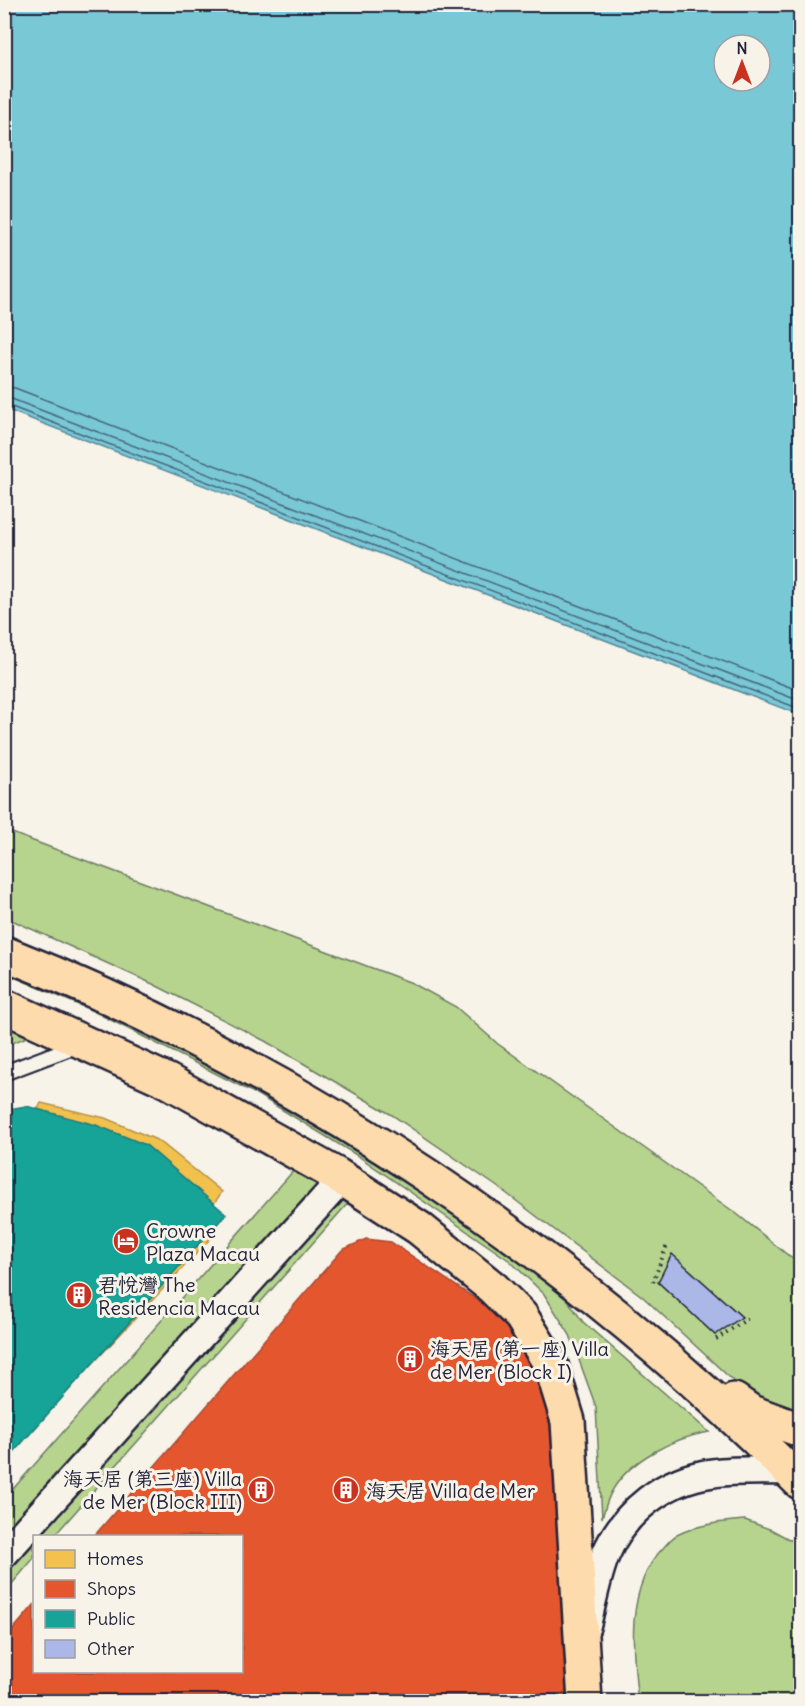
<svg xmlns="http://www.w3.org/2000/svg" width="805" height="1706" font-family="Delius,'LXGW WenKai TC',sans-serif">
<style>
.green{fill:#b6d48d;stroke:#6c7b64;stroke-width:1.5}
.water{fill:#79c8d6;stroke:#568698;stroke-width:1.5;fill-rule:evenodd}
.homes{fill:#f2c14e;stroke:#b49148;stroke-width:1.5}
.shops{fill:#e4572e;stroke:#aa4732;stroke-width:1.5}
.public{fill:#17a398;stroke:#1a7c7c;stroke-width:1.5}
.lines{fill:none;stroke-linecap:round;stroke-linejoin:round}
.shore{stroke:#456479;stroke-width:1.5}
.building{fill:#abb7e7;stroke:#22223b;stroke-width:1.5}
.lane-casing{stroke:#22223b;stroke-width:18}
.street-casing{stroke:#22223b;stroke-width:32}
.primary-casing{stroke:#22223b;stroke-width:38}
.path{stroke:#22223b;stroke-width:4;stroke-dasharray:1.5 4.5;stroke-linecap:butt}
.lane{stroke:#f7f3e8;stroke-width:14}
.street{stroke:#f7f3e8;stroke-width:27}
.primary{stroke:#fedbac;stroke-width:33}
.labels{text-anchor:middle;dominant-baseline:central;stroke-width:6;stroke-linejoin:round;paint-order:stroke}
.poi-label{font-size:20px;fill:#22223b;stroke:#f7f3e8;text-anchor:start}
</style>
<rect width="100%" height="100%" fill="#f7f3e8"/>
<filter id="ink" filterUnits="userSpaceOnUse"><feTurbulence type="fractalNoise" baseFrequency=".0167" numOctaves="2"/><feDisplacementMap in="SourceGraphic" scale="12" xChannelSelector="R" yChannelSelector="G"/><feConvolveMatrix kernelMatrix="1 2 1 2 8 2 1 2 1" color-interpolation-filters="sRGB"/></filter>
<g filter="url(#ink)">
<g class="green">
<path d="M 4,830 L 412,983 L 456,1007 L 498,1044 L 737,1214 L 800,1265 L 800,1443 L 643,1297 L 502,1190 L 392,1115 L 265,1041 L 155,985 L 5,917 Z"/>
<path d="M 5,959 L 264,1084 L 543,1265 L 583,1322 L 709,1432 C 674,1438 630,1459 612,1491 C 607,1499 605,1509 602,1518 L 596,1407 L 570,1335 L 544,1294 L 510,1261 L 358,1156 L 258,1095 L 95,1012 L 5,973 Z"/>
<path d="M 5,1015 L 44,1030 L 5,1046 Z"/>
<path d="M 302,1161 L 349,1202 L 54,1536 L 34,1536 L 34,1558 L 5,1592 L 5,1498 Z"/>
<path d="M 745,1520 L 772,1530 L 800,1545 L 800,1701 L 638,1701 C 632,1651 625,1586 664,1547 C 668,1543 672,1537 677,1535 C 698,1524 722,1522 745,1520 Z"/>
</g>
<path class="water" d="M 4,5 L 800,5 L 800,715 L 5,409 ZM 724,45 L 760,45 L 760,81 L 724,81 Z"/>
<g class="homes">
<path d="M 41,1103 L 105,1118 L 159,1141 L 222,1192 L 195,1231 L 211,1238 L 82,1375 L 11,1314 L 44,1243 L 49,1149 L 26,1131 Z"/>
<path d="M 485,1308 L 486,1407 L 334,1409 L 333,1310 Z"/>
<path d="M 11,1314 L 82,1375 L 4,1463 L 4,1320 Z"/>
<path d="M 185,1442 L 337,1443 L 337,1554 L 242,1554 L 242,1536 L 185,1536 Z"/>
<rect x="41" y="1672" width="166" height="30"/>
</g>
<path class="shops" d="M 366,1239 L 391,1242 L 492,1310 L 511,1330 L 530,1361 L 544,1394 L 556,1458 L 569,1702 L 4,1702 L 4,1640 L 34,1605 L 34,1672 L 242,1672 L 242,1536 L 94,1536 L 342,1250 Z"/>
<path class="public" d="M 26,1106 L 96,1125 L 146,1145 L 226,1214 L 4,1463 L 4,1110 Z"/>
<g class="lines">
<g class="shore">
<path d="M 4,387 L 15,388 L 800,691"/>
<path d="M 4,396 L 800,701"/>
<path d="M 4,404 L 800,709"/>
</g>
</g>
<path class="building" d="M 672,1254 L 742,1317 L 715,1335 L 658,1282 Z"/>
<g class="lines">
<defs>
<path id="lane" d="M 4,1073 L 78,1045"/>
<g id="street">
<path d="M 4,1554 L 343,1178"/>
<path d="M 586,1627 C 592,1604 596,1579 605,1556 C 623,1512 665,1479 713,1473 C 741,1469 771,1472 800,1470"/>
</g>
<g id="primary">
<path d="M 4,953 C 304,1072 573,1255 800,1482"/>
<path d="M 4,1006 L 168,1081 L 337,1175 L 419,1228 L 493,1288 L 521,1316 L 551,1365 L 568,1421 L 585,1702"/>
<path d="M 734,1400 L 751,1412 L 800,1430"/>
</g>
</defs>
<use href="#lane" class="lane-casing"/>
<use href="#street" class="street-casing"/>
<use href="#primary" class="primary-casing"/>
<g class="path">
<path d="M 653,1282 L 667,1245"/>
<path d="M 716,1339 L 750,1317"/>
</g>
<use href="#lane" class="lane"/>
<use href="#street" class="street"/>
<use href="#primary" class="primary"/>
</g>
</g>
<defs>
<symbol id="hotel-disc" viewBox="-11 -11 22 22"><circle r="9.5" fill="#c8321e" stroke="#f7f3e8"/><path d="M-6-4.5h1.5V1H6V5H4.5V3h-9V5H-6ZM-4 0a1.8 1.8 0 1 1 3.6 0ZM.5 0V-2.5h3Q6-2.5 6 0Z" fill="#fff"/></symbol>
<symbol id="building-disc" viewBox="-11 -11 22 22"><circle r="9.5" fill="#c8321e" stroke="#f7f3e8"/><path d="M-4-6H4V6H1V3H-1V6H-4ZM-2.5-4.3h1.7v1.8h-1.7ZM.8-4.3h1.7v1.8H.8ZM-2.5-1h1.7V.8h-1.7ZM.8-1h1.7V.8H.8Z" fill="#fff"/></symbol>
</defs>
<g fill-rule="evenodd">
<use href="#hotel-disc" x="111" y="1226" width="30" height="30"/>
<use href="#building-disc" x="64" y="1280" width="30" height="30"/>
<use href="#building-disc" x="395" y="1344" width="30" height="30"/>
<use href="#building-disc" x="246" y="1475" width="30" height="30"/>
<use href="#building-disc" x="331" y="1475" width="30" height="30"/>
</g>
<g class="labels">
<g class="poi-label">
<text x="146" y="1230">Crowne<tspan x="146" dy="23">Plaza Macau</tspan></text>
<text x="98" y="1284">君悅灣 The<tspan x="98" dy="23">Residencia Macau</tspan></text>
<text x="430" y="1348">海天居 (第一座) Villa<tspan x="430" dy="23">de Mer (Block I)</tspan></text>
<text x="242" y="1478" text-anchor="end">海天居 (第三座) Villa<tspan x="242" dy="23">de Mer (Block III)</tspan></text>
<text x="366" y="1490">海天居 Villa de Mer</text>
</g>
</g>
<rect width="805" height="1706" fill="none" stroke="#f7f3e8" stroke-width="24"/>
<rect x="12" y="12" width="781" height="1682" fill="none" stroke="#22223b" stroke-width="2" filter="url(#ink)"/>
<rect x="33" y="1535" width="210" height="138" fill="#f7f3e8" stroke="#a29fa3" stroke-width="1.5"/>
<rect x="45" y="1550" width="30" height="18" fill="#f2c14e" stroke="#a29fa3" stroke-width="1.5"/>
<text x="87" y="1565" font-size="18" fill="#22223b">Homes</text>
<rect x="45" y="1580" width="30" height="18" fill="#e4572e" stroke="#a29fa3" stroke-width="1.5"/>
<text x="87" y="1595" font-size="18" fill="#22223b">Shops</text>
<rect x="45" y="1610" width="30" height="18" fill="#17a398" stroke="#a29fa3" stroke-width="1.5"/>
<text x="87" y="1625" font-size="18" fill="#22223b">Public</text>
<rect x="45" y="1640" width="30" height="18" fill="#abb7e7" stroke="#a29fa3" stroke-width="1.5"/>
<text x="87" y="1655" font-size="18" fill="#22223b">Other</text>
<g transform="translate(742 63)"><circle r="28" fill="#f7f3e8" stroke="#a29fa3" stroke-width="1.5"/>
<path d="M0-4.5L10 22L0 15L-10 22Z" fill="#c8321e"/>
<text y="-9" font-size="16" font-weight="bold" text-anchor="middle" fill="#22223b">N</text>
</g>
</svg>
